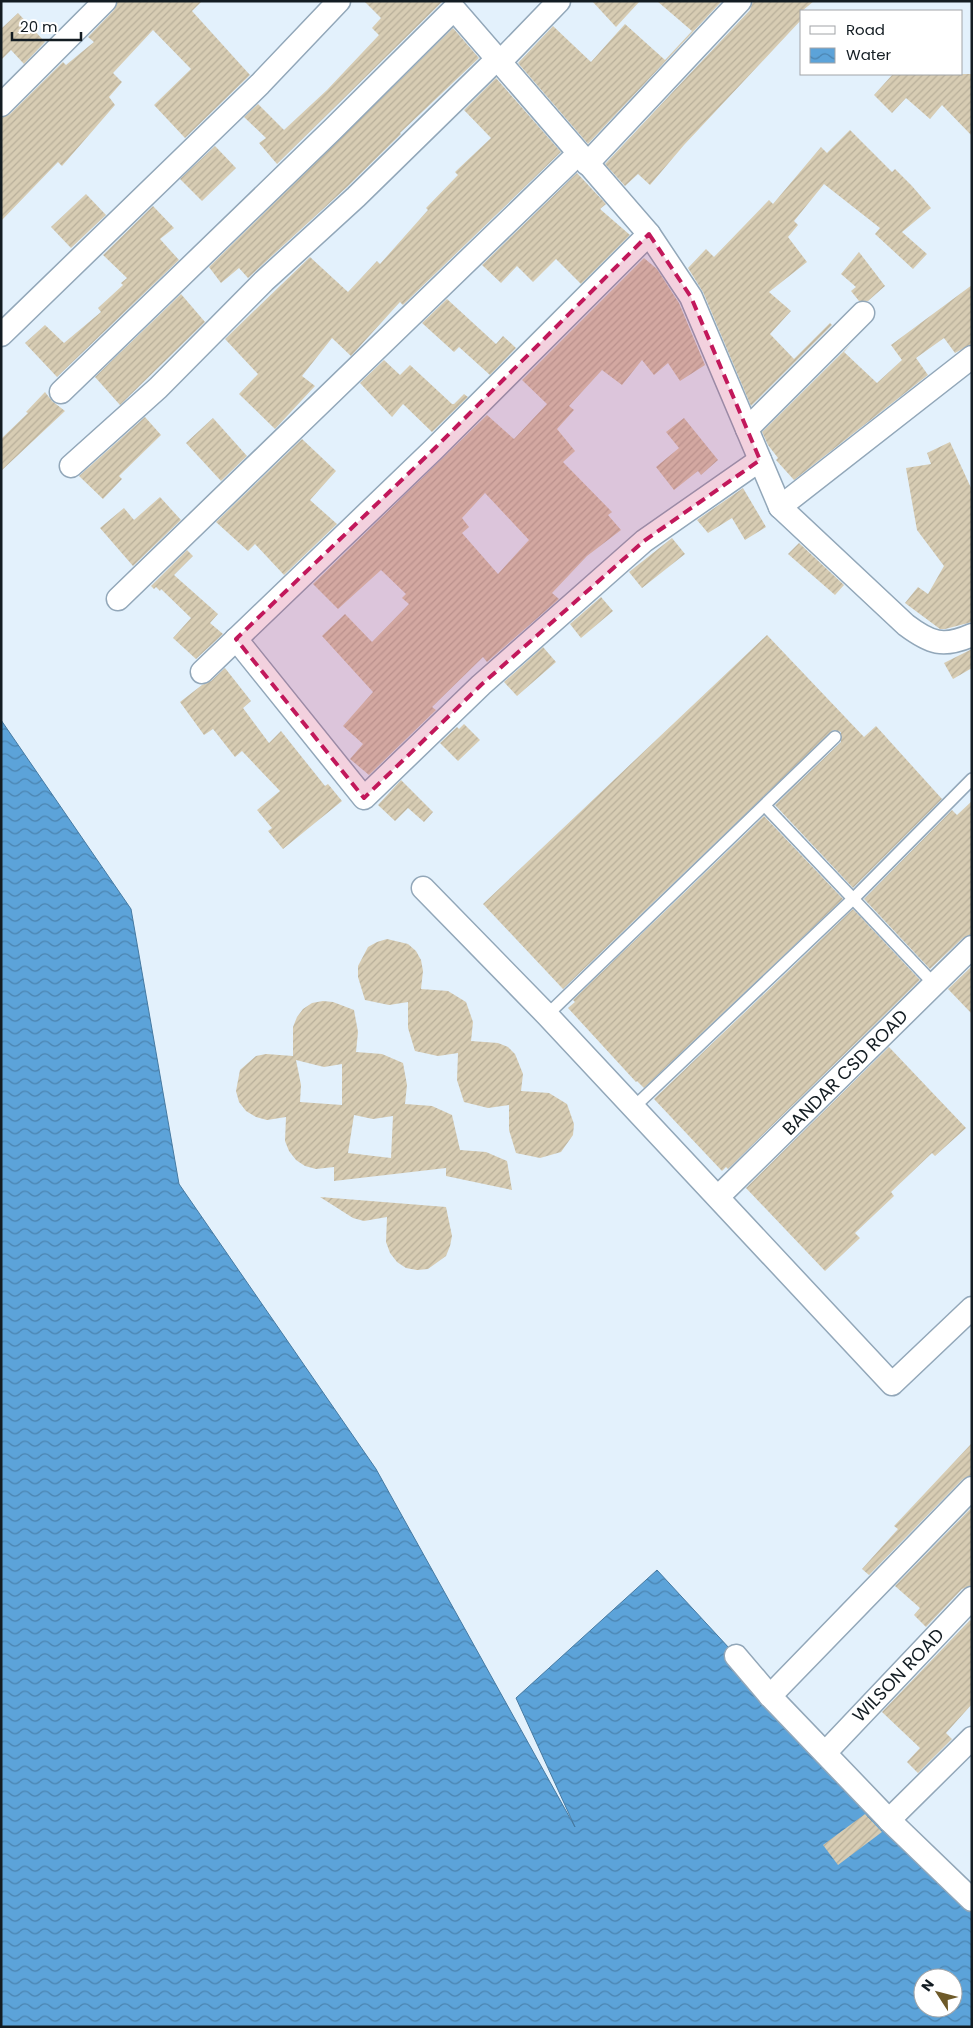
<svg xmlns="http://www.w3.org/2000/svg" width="973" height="2028" font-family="Poppins,sans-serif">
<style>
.water{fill:url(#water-waves);stroke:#467aa2;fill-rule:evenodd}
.building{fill:url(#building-hatch);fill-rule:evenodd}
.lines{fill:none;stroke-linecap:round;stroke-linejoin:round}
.service-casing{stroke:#92a7b9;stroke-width:14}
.minor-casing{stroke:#92a7b9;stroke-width:25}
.service{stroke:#fff;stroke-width:11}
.minor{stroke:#fff;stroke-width:22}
.marked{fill:#c2185b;fill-opacity:0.2;stroke:#c2185b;stroke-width:4;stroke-dasharray:10 6;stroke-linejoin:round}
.labels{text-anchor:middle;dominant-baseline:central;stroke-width:4.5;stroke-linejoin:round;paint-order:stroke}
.street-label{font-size:18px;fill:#131c22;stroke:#fff}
</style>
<defs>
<pattern id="water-waves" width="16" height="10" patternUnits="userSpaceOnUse" patternTransform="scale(1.25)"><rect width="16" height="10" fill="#5ca3d9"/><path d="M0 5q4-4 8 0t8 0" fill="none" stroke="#4b84b0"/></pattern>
<pattern id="building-hatch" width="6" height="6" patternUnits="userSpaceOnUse" patternTransform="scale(1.25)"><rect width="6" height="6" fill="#d7ccb3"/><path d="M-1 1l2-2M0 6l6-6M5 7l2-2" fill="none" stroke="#b8af9a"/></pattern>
</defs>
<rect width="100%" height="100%" fill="#e3f1fc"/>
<path class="water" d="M 1,720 L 131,909 L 179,1184 L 376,1469 L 575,1827 L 516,1698 L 657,1570 L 972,1911 L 972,2027 L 1,2027 ZM 923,1978 L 953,1978 L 953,2008 L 923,2008 Z"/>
<g class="building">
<path d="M 118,1 L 202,1 L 192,11 L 250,75 L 185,138 L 154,105 L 191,69 L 153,30 L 113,73 L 122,82 L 109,97 L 115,105 L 62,166 L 58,162 L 1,221 L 1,118 L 10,114 L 63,62 L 66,65 L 94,42 L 88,37 L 114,10 Z"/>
<path d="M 364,1 L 443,1 L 277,164 L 259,143 L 266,138 L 244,117 L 258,104 L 284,130 L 327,90 L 379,35 L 372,28 L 381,18 Z"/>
<path d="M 592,1 L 640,1 L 616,27 Z"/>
<path d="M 657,1 L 722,1 L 588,144 L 518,63 L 553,26 L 591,62 L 625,24 L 665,60 L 692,31 Z"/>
<path d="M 753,1 L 814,1 L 802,11 L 802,19 L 684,145 L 650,185 L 638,174 L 625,186 L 605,164 L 750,10 Z"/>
<path d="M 18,13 L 45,42 L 24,64 L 11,50 L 1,60 L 1,29 Z"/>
<path d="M 453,28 L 479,58 L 400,133 L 401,134 L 347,187 L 248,278 L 239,268 L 221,283 L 209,267 Z"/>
<path d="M 893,74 L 972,74 L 972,136 L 942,105 L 930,119 L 906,98 L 892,113 L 874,95 Z"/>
<path d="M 496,78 L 561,152 L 403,305 L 400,302 L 351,356 L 332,338 L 302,376 L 315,386 L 275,429 L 239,394 L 258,374 L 225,339 L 310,257 L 348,292 L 377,261 L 380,264 L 428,210 L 426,208 L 458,175 L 455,172 L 491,138 L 464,110 Z"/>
<path d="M 850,130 L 892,172 L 895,169 L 912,186 L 931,208 L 902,232 L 927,254 L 913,269 L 875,234 L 880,228 L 824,184 L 794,221 L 798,225 L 788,237 L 807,262 L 769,292 L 791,311 L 770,334 L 794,359 L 830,323 L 832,325 L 751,406 L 703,292 L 688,268 L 706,249 L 714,257 L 769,200 L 773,204 L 821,147 L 827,153 Z"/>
<path d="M 215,146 L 236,168 L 202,201 L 180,179 Z"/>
<path d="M 577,173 L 606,204 L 600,209 L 630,235 L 581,284 L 556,259 L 533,282 L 517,266 L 501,283 L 482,265 Z"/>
<path d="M 86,194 L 106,215 L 71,248 L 51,227 Z"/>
<path d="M 153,206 L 174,228 L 160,239 L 179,260 L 57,377 L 25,343 L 45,325 L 64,343 L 101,312 L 98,308 L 123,285 L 121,283 L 127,278 L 103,255 Z"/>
<path d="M 859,252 L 885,286 L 868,301 L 859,301 L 851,291 L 856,287 L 841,274 Z"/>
<path d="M 644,258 L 657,269 L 679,303 L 705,365 L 680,381 L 668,363 L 654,375 L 642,360 L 622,385 L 602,370 L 569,406 L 574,410 L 557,429 L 575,451 L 563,462 L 612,512 L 608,515 L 621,530 L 587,556 L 552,593 L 559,599 L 487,662 L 483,657 L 432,707 L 436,710 L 369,775 L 350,759 L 363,744 L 343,726 L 373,692 L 322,636 L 345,614 L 372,642 L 409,604 L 402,598 L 406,594 L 381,570 L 338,609 L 313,584 L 487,415 L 514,439 L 547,404 L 522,380 ZM 485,493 L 529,540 L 498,574 L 462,533 L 469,527 L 462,518 Z"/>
<path d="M 972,285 L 972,344 L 955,353 L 944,338 L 916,358 L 928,375 L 794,480 L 776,460 L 778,458 L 768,445 L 762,432 L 851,344 L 844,352 L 877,383 L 902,360 L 891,345 Z"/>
<path d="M 181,294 L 205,322 L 120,405 L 95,377 Z"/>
<path d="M 447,299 L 496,344 L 503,336 L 516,348 L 490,375 L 459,347 L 454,352 L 422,323 Z"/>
<path d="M 384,360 L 400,375 L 410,365 L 452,404 L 454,404 L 464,394 L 468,397 L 432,432 L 403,404 L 392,417 L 360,383 Z"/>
<path d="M 45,392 L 52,401 L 65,411 L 1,471 L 1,439 L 28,413 L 26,412 Z"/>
<path d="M 145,417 L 161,435 L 119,476 L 122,479 L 103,499 L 79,476 Z"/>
<path d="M 213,418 L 247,456 L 221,481 L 186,443 Z"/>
<path d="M 684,418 L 718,460 L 701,475 L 698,471 L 674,490 L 656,467 L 679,448 L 666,432 Z"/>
<path d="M 302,439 L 336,471 L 310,500 L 337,524 L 284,575 L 255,544 L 248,551 L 216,522 Z"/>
<path d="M 950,442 L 972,490 L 972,622 L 945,629 L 940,629 L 905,603 L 918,587 L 928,594 L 944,566 L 917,530 L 906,468 L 931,464 L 927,453 Z"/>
<path d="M 743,488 L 766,527 L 745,540 L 732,518 L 708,533 L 697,520 Z"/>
<path d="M 160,497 L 181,520 L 133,566 L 100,528 L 124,508 L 134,520 Z"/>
<path d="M 672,538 L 685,554 L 642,588 L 629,572 Z"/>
<path d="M 799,543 L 844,585 L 835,595 L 788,554 Z"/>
<path d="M 187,550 L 193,556 L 174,575 L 218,614 L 210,623 L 223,634 L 196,659 L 173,638 L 191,618 L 161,589 L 160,591 L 156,587 L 154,589 L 151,586 Z"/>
<path d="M 601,597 L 613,611 L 581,638 L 570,624 Z"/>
<path d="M 767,635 L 864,737 L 876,726 L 942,799 L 853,888 L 775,805 L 841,742 L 841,732 L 833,730 L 563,989 L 483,904 Z"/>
<path d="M 543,647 L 556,662 L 517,696 L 504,682 Z"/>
<path d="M 972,649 L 972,668 L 953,679 L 944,663 Z"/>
<path d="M 225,668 L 251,701 L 243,708 L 269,743 L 281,731 L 325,786 L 328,784 L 342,801 L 283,849 L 268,831 L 272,828 L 257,810 L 280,791 L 242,751 L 235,757 L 213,729 L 204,735 L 180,702 L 202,685 L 211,681 Z"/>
<path d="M 464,724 L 480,740 L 458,761 L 440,743 L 457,727 L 459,729 Z"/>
<path d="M 401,780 L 433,812 L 424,822 L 408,808 L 395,821 L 378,805 Z"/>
<path d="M 972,801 L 972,934 L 963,938 L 930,969 L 864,899 L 952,810 L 957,815 Z"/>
<path d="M 764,816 L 843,899 L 644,1088 L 637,1081 L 636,1082 L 568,1008 L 575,1002 L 573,1000 Z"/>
<path d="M 853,909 L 920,980 L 728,1169 L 726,1167 L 722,1171 L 654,1099 Z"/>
<path d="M 387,939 L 408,944 L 416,951 L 421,960 L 423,971 L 421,989 L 448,991 L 466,1002 L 473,1022 L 471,1041 L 498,1043 L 508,1047 L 515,1054 L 523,1074 L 521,1091 L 549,1093 L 567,1104 L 574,1124 L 573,1135 L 561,1152 L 540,1158 L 516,1153 L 509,1130 L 509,1105 L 488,1108 L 464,1102 L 457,1080 L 458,1053 L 438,1056 L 415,1051 L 408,1028 L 408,1002 L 389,1005 L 365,1000 L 358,977 L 358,966 L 368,947 L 377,942 Z"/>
<path d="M 972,966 L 972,1014 L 948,989 Z"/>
<path d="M 323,1001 L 333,1002 L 354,1010 L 358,1032 L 356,1052 L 382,1054 L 403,1063 L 407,1085 L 405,1104 L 432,1106 L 452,1115 L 460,1150 L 486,1152 L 507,1161 L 512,1190 L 446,1176 L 446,1168 L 334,1181 L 334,1167 L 316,1169 L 305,1166 L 296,1160 L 289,1151 L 285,1141 L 286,1117 L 267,1120 L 256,1117 L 246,1111 L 239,1102 L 236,1091 L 240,1070 L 256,1056 L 266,1054 L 293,1056 L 293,1027 L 297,1017 L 303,1009 L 312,1003 ZM 296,1060 L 324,1067 L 342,1064 L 342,1105 L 300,1102 L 301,1085 ZM 354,1115 L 373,1119 L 393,1116 L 391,1158 L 348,1153 Z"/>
<path d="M 889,1047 L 966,1128 L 935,1156 L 932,1153 L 891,1192 L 894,1196 L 855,1233 L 860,1238 L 825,1271 L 746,1188 Z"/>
<path d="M 320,1197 L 446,1207 L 452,1236 L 450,1246 L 446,1256 L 428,1269 L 417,1270 L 406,1268 L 397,1262 L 390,1253 L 386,1242 L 387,1217 L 364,1221 L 353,1218 Z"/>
<path d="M 972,1443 L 972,1475 L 963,1479 L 869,1575 L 862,1569 L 898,1529 L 894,1526 Z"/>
<path d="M 972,1507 L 972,1585 L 962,1589 L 926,1627 L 914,1615 L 920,1608 L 895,1586 Z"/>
<path d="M 970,1620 L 972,1622 L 972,1704 L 946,1733 L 952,1739 L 918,1773 L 907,1762 L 920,1748 L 882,1712 Z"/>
<path d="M 865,1814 L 882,1832 L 838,1865 L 823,1845 Z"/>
</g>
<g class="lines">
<defs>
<g id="service">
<path d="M 765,806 L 934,984"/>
<path d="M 547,1015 L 835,737"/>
<path d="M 633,1108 L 854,898 L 972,779"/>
</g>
<g id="minor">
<path d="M 500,62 L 559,1"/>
<path d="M 1,105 L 105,1"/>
<path d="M 587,164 L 740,1"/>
<path d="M 1,335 L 260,84 L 339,1"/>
<path d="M 61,392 L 333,129 L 454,9 L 649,234 L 691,297 L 780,507 L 906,625 C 930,643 943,648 972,635"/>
<path d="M 747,429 L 863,313"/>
<path d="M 71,466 L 158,388 L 264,281 L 356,197 L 497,59"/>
<path d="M 780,507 L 972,357"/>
<path d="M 118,599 L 578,154"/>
<path d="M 236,639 L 364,798 L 481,685 L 644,541 L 760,460"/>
<path d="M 202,672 L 433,450 L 649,234"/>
<path d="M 423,888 L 547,1015 L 892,1384 L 972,1308"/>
<path d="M 718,1197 L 972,947"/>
<path d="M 736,1656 L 770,1696 L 889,1820 L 972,1900"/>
<path d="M 770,1696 L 972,1488"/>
<path d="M 825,1753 L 972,1598"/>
<path d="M 889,1820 L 972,1738"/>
</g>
</defs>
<use href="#service" class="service-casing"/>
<use href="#minor" class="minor-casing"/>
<use href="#service" class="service"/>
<use href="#minor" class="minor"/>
</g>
<path class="marked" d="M 649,234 L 691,297 L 760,460 L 644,541 L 481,685 L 364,798 L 236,639 L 433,450 Z"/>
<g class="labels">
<g class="street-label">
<text transform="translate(845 1072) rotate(-45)">BANDAR CSD ROAD</text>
<text transform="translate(898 1675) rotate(-46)">WILSON ROAD</text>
</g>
</g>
<rect width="973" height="2028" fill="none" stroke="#131c22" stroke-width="5"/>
<rect x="800" y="10" width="162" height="65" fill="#ffffff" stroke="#a1a4a7"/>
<rect x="810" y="26" width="25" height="8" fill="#ffffff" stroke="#a1a4a7"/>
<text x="846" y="35" font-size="15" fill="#131c22">Road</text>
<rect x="810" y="48" width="25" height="15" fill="url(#water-waves)" stroke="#a1a4a7"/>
<text x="846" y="60" font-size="15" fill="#131c22">Water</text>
<g transform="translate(938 1993) rotate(306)"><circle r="24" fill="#ffffff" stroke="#a1a4a7"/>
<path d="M0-4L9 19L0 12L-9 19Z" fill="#6e5a29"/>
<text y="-8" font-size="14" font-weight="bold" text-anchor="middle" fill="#131c22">N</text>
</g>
<path d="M12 32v8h69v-8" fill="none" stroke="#131c22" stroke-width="2.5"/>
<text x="20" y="32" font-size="15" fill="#131c22" stroke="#ffffff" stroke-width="4" paint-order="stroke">20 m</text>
</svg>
